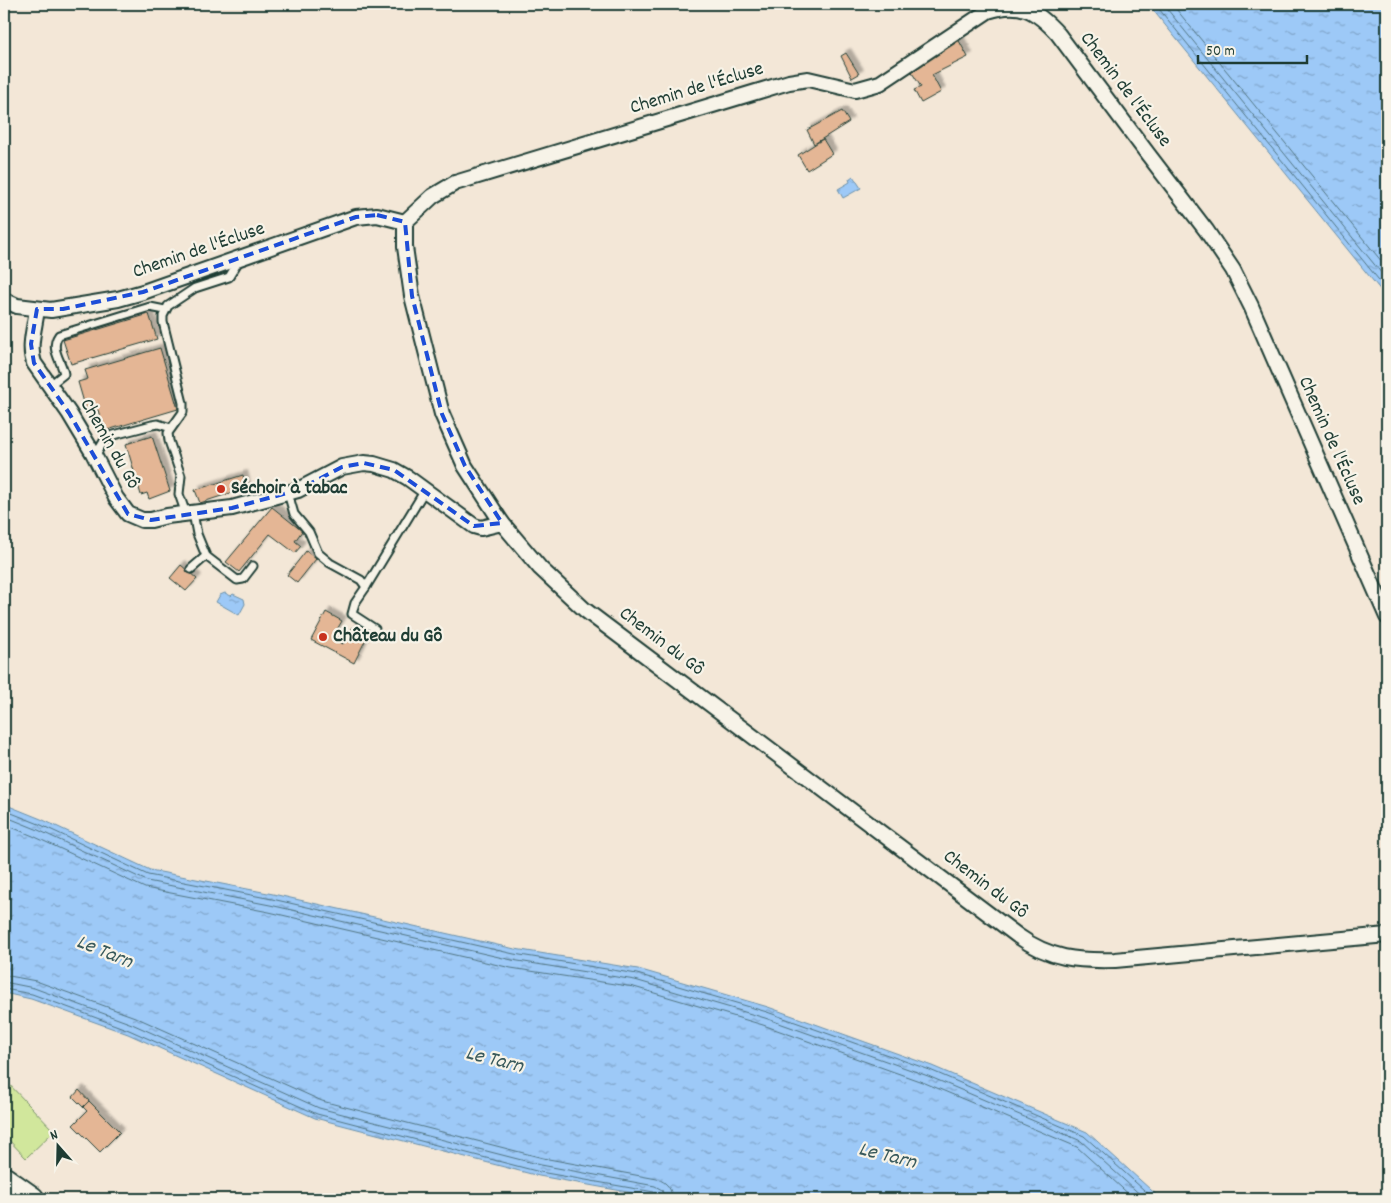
<svg xmlns="http://www.w3.org/2000/svg" width="1391" height="1203" font-family="Dekko,sans-serif">
<style>
.pitch{fill:#d1e79c;stroke:#789268}
.water{fill:url(#water-ripples);stroke:#6b91a9}
.lines{fill:none;stroke-linecap:round;stroke-linejoin:round}
.shore{stroke:#517582;stroke-width:1}
.building{fill:#e4b695;stroke:#1f3d34;filter:url(#shadow)}
.lane-casing{stroke:#1f3d34;stroke-width:11}
.street-casing{stroke:#1f3d34;stroke-width:18}
.highway-casing{stroke:#1f3d34;stroke-width:29}
.lane{stroke:#f7f3e8;stroke-width:7}
.street{stroke:#f7f3e8;stroke-width:14}
.highway{stroke:#f7f3e8;stroke-width:25}
.marked{fill:none;stroke:#1d4ed8;stroke-width:4;stroke-dasharray:10 6;stroke-linejoin:round}
.poi-dot{fill:#c8321e;stroke:#f7f3e8;stroke-width:2}
.labels{text-anchor:middle;dominant-baseline:central;stroke-width:4.5;stroke-linejoin:round;paint-order:stroke}
.street-label{font-size:20px;fill:#1f3d34;stroke:#f7f3e8}
.poi-label{font-size:20px;font-weight:bold;fill:#1f3d34;stroke:#f7f3e8;text-anchor:start}
.water-label{font-size:21px;font-style:italic;fill:#38595b;stroke:#f7f3e8}
</style>
<defs>
<pattern id="water-ripples" width="26" height="14" patternUnits="userSpaceOnUse" patternTransform="scale(1.25)"><rect width="26" height="14" fill="#9dc9f7"/><path d="M2 4q2-2 4 0t4 0M15 11q2-2 4 0t4 0" fill="none" stroke="#7fa4c9"/></pattern>
<filter id="shadow"><feDropShadow dx="4.5" dy="-4.5" stdDeviation="1" flood-color="#0004"/></filter>
</defs>
<rect width="100%" height="100%" fill="#f3e7d7"/>
<filter id="ink" filterUnits="userSpaceOnUse"><feTurbulence type="fractalNoise" baseFrequency=".02" numOctaves="2"/><feDisplacementMap in="SourceGraphic" scale="10" xChannelSelector="R" yChannelSelector="G"/><feConvolveMatrix kernelMatrix="1 2 1 2 8 2 1 2 1" color-interpolation-filters="sRGB"/></filter>
<g filter="url(#ink)">
<path class="pitch" d="M 4,1079 L 54,1131 L 26,1158 L 4,1135 Z"/>
<g class="water">
<path d="M 1148,4 L 1384,4 L 1387,8 L 1387,298 Z"/>
<path d="M 853,176 L 861,188 L 843,198 L 838,189 L 850,182 L 849,179 Z"/>
<path d="M 225,593 L 231,596 L 233,594 L 244,599 L 245,604 L 239,615 L 216,602 L 220,595 Z"/>
<path d="M 4,804 L 41,819 L 150,870 L 273,894 L 515,949 L 638,969 L 768,1007 L 932,1066 L 1087,1132 L 1161,1199 L 666,1199 L 539,1176 L 315,1118 L 128,1034 L 31,999 L 4,993 Z"/>
</g>
<g class="lines">
<g class="shore">
<path d="M 1155,4 L 1387,290"/>
<path d="M 1163,4 L 1387,280"/>
<path d="M 1172,4 L 1387,268"/>
<path d="M 4,810 L 39,824 L 148,875 L 272,899 L 514,954 L 637,974 L 767,1012 L 930,1070 L 1084,1136 L 1154,1199"/>
<path d="M 4,816 L 36,829 L 147,881 L 270,905 L 512,960 L 635,980 L 765,1018 L 928,1076 L 1081,1141 L 1145,1199"/>
<path d="M 4,824 L 33,836 L 145,888 L 269,912 L 511,968 L 634,987 L 763,1025 L 925,1083 L 1077,1147 L 1134,1199"/>
<path d="M 4,975 L 36,981 L 135,1017 L 322,1101 L 543,1158 L 657,1179 C 667,1182 672,1189 672,1199"/>
<path d="M 4,982 L 34,988 L 132,1024 L 319,1108 L 541,1165 L 655,1186 L 662,1190 L 665,1199"/>
<path d="M 4,989 L 32,994 L 129,1030 L 317,1114 L 540,1172 L 654,1192 L 658,1195 L 658,1199"/>
</g>
</g>
<g class="building">
<path d="M 958,39 L 968,57 L 932,75 L 941,92 L 921,103 L 914,90 L 921,87 L 909,68 Z"/>
<path d="M 846,53 L 859,74 L 852,78 L 841,56 Z"/>
<path d="M 842,111 L 849,122 L 814,144 L 807,130 Z"/>
<path d="M 823,139 L 832,154 L 807,170 L 798,155 Z"/>
<path d="M 149,314 L 157,339 L 71,364 L 63,340 Z"/>
<path d="M 160,348 L 178,409 L 104,431 L 98,410 L 87,413 L 78,382 L 88,379 L 85,370 Z"/>
<path d="M 152,436 L 170,491 L 149,499 L 147,493 L 141,495 L 126,444 Z"/>
<path d="M 243,475 L 246,488 L 200,503 L 195,490 Z"/>
<path d="M 272,507 L 302,531 L 295,541 L 301,546 L 295,553 L 270,534 L 239,572 L 226,562 Z"/>
<path d="M 306,551 L 316,559 L 297,583 L 287,575 Z"/>
<path d="M 181,565 L 197,579 L 186,591 L 170,578 Z"/>
<path d="M 326,612 L 342,621 L 332,638 L 343,644 L 353,627 L 368,635 L 354,663 L 311,640 Z"/>
<path d="M 79,1090 L 89,1101 L 83,1107 L 73,1097 Z"/>
<path d="M 89,1101 L 120,1132 L 100,1152 L 73,1125 L 87,1111 L 83,1107 Z"/>
</g>
<g class="lines">
<defs>
<g id="lane">
<path d="M 50,385 L 64,374 C 62,361 49,349 59,335 L 150,307 L 165,310"/>
<path d="M 95,456 L 104,441 L 110,436 L 152,425 L 158,424 L 171,428"/>
<path d="M 288,493 L 294,514 L 309,532 L 318,553 L 330,563 L 361,580 L 366,587 L 355,603 L 352,614 L 375,629"/>
<path d="M 193,513 L 197,534 L 206,556 L 237,580 L 243,579 L 253,566"/>
<path d="M 186,514 L 179,494 L 181,476 L 169,441 L 168,433 L 183,412 L 183,403 L 163,322 L 163,316 L 168,306 L 195,288 L 229,277 L 240,259"/>
<path d="M 191,569 L 206,556"/>
<path d="M 366,587 L 425,490"/>
</g>
<g id="street">
<path d="M 4,300 L 17,306 L 51,310 L 118,299 L 143,292 L 356,217 L 377,215 L 405,222"/>
<path d="M 37,309 C 35,327 28,346 34,363 L 69,413 L 93,453 L 116,498 L 128,514 L 142,520 L 151,520 L 167,516 L 232,508 L 298,490 L 342,467 L 364,463 L 374,464 L 394,470 L 408,478 L 474,526 L 481,528 L 502,523 L 540,568 L 585,610 L 1018,936 C 1050,959 1077,961 1115,960 L 1387,935"/>
<path d="M 502,523 L 465,466 L 442,414 L 412,296 L 405,247 L 405,222 L 433,196 L 455,183 L 789,82 L 808,79 L 855,90 L 880,83 L 988,11 C 1020,0 1036,10 1058,34 L 1147,153 L 1206,230 L 1233,270 L 1251,306 L 1387,617"/>
</g>
<path id="highway" d="M 4,1180 L 31,1199"/>
</defs>
<use href="#lane" class="lane-casing"/>
<use href="#street" class="street-casing"/>
<use href="#highway" class="highway-casing"/>
<use href="#lane" class="lane"/>
<use href="#street" class="street"/>
<use href="#highway" class="highway"/>
</g>
</g>
<path class="marked" d="M 377,215 L 405,222 L 412,296 L 442,414 L 465,466 L 502,523 L 474,526 L 394,470 L 364,463 L 342,467 L 298,490 L 232,508 L 151,520 L 128,514 L 69,413 L 34,363 L 31,344 L 37,309 L 63,309 L 143,292 L 356,217 Z"/>
<g class="poi-dot">
<circle cx="221" cy="489" r="5"/>
<circle cx="323" cy="637" r="5"/>
</g>
<g class="labels">
<g class="street-label">
<text transform="translate(697 89) rotate(-17)">Chemin de l'Écluse</text>
<text transform="translate(1125 90) rotate(53)">Chemin de l'Écluse</text>
<text transform="translate(199 251) rotate(-19)">Chemin de l'Écluse</text>
<text transform="translate(1331 441) rotate(66)">Chemin de l'Écluse</text>
<text transform="translate(109 444) rotate(60)">Chemin du Gô</text>
<text transform="translate(661 642) rotate(37)">Chemin du Gô</text>
<text transform="translate(985 885) rotate(37)">Chemin du Gô</text>
</g>
<g class="poi-label">
<text x="231" y="489">Séchoir à tabac</text>
<text x="333" y="637">Château du Gô</text>
</g>
<g class="water-label">
<text transform="translate(104 953) rotate(22)">Le Tarn</text>
<text transform="translate(494 1061) rotate(14)">Le Tarn</text>
<text transform="translate(887 1157) rotate(14)">Le Tarn</text>
</g>
</g>
<rect width="1391" height="1203" fill="none" stroke="#f7f3e8" stroke-width="20"/>
<rect x="10" y="10" width="1371" height="1183" fill="none" stroke="#1f3d34" stroke-width="2" filter="url(#ink)"/>
<g transform="translate(58 1146) rotate(340)" stroke="#f7f3e8" stroke-width="4" paint-order="stroke">
<path d="M0-4L9 19L0 12L-9 19Z" fill="#1f3d34"/>
<text y="-8" font-size="14" font-weight="bold" text-anchor="middle" fill="#1f3d34">N</text>
</g>
<path d="M1198 55v8h109v-8" fill="none" stroke="#1f3d34" stroke-width="2.5"/>
<text x="1206" y="55" font-size="15" fill="#1f3d34" stroke="#f7f3e8" stroke-width="4" paint-order="stroke">50 m</text>
</svg>
